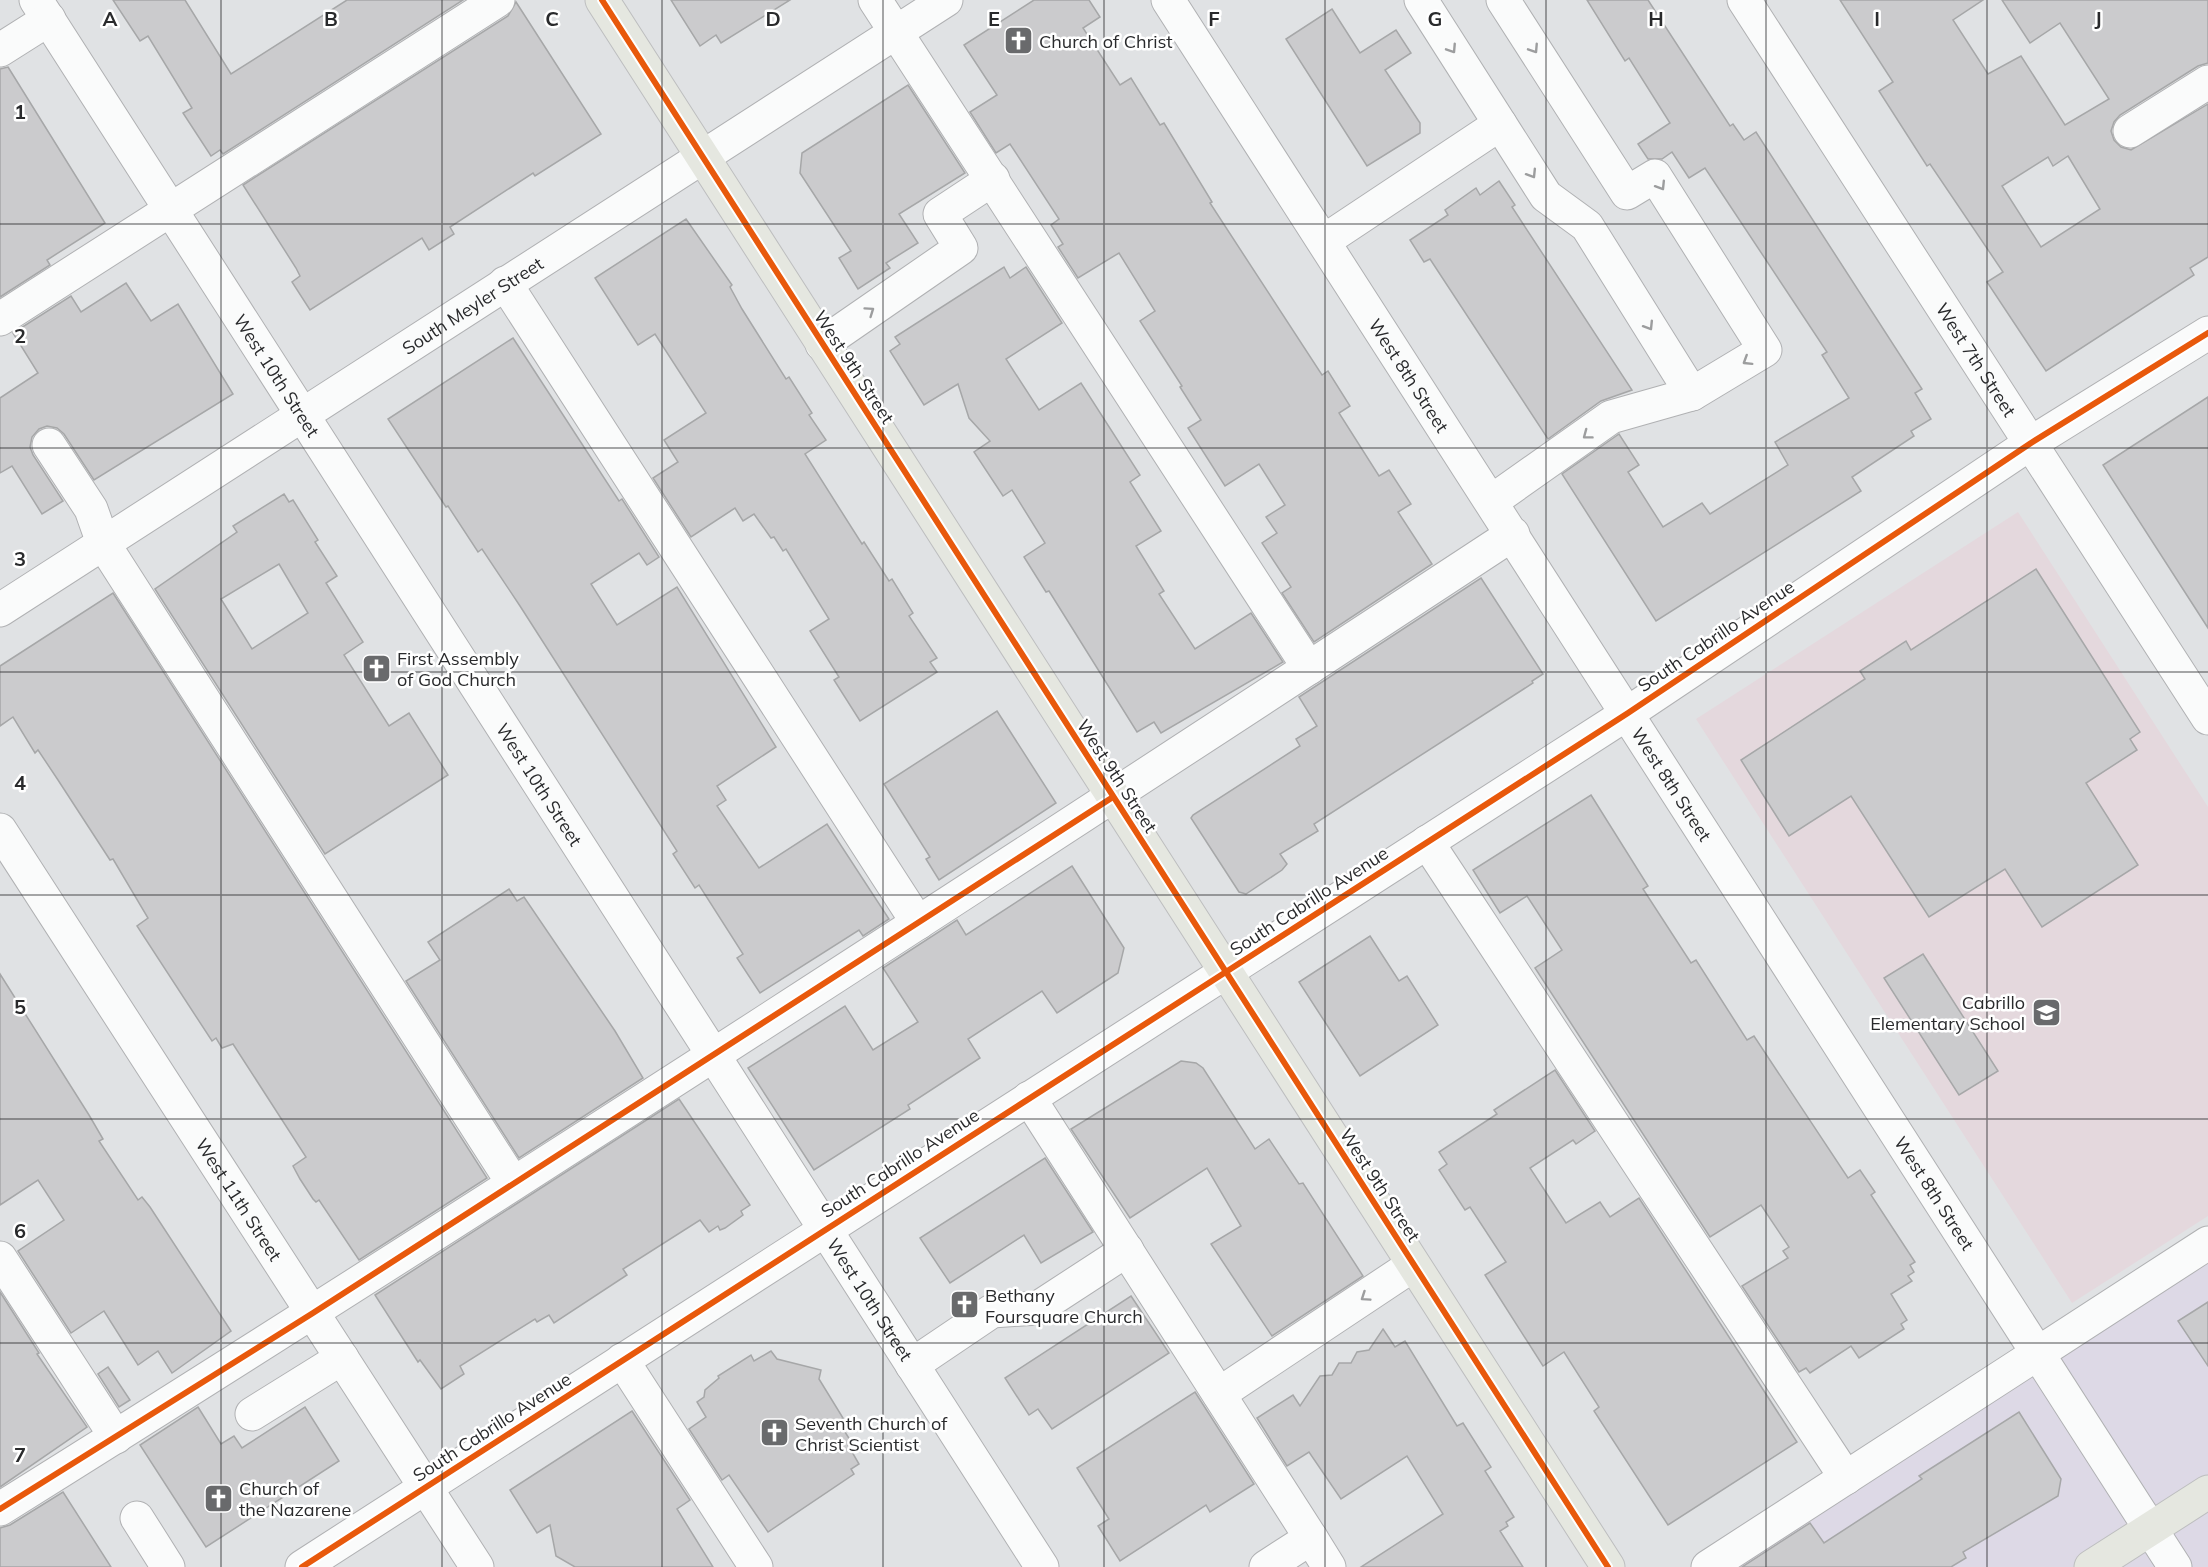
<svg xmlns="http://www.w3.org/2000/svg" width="2208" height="1567" font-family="Mulish,sans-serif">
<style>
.commercial{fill:#ddd9e6}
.education{fill:#e4d8dd}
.building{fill:#cbcbcd;stroke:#a6a7a8;stroke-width:1.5;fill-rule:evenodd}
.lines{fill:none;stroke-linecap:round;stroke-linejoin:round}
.minor-casing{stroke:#b0b1b3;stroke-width:35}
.major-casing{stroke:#bdbebf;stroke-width:35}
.minor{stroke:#fafbfb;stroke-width:33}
.major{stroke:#e5e7e0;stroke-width:33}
.cycleway-casing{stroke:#fff;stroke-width:10}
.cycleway{stroke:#e8590c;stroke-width:6}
.oneway{stroke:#9c9d9e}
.grid{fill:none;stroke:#292a2c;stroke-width:1.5;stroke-opacity:0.55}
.labels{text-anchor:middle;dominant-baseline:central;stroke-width:5;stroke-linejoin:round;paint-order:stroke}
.poi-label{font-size:18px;fill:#292a2c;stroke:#fff;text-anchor:start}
.street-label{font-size:18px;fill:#292a2c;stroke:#fff}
.grid-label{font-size:20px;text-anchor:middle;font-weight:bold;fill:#292a2c;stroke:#fff;stroke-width:5;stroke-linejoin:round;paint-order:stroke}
</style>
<rect width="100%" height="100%" fill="#e0e2e4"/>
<path class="commercial" d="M 2208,1254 L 2208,1567 L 1716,1567 Z"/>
<path class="education" d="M 2018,512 L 2208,807 L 2208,1216 L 2072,1303 L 1696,719 Z"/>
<g class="building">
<path d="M 113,0 L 185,0 L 231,74 L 347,0 L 463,0 L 223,154 L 220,150 L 211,156 L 183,113 L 192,108 L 148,36 L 140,41 Z"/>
<path d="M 671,0 L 790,0 L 721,43 L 716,35 L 700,46 Z"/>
<path d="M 1034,0 L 1089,0 L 1100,17 L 1083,28 L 1120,85 L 1131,78 L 1160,125 L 1164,123 L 1212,202 L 1210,203 L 1322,375 L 1328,371 L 1350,406 L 1339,413 L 1379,476 L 1389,470 L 1411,504 L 1398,512 L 1432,564 L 1314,642 L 1282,593 L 1291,587 L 1262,543 L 1277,533 L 1266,517 L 1285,505 L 1259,464 L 1225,486 L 1188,428 L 1201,420 L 1180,387 L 1182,386 L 1140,321 L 1155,311 L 1119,253 L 1078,278 L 1058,247 L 1063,244 L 1051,225 L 1059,219 L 1010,144 L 996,153 L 970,112 L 997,95 L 964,45 Z"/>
<path d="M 1587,0 L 1648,0 L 1730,126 L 1733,124 L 1744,140 L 1756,132 L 1922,389 L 1915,393 L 1931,419 L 1911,431 L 1914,436 L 1852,477 L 1861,491 L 1656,621 L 1562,474 L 1619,434 L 1639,465 L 1628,472 L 1663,527 L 1702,503 L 1710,514 L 1788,465 L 1775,442 L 1849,398 L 1822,355 L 1827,352 L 1705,168 L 1689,178 L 1672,152 L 1662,159 L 1648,159 L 1638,144 L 1670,123 L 1629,58 L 1625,61 Z"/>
<path d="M 1840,0 L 1983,0 L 1953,20 L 1988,74 L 2021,56 L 2065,125 L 2109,99 L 2060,23 L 2030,43 L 2002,0 L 2208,0 L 2208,63 L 2198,66 L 2120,115 L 2114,122 L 2111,131 L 2114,140 L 2121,147 L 2131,150 L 2208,104 L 2208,257 L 2190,268 L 2194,275 L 2046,371 L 1987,282 L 2003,272 L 1930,164 L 1927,166 L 1879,91 L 1893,82 ZM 2068,156 L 2100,209 L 2041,247 L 2002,186 L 2048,157 L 2053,166 Z"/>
<path d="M 516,2 L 601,134 L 535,176 L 533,173 L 450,227 L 454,234 L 429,250 L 422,238 L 310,310 L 292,282 L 300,276 L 296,268 L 243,185 L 508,16 Z"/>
<path d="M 1332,9 L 1360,53 L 1396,30 L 1411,53 L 1385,70 L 1420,123 L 1420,133 L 1367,166 L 1286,39 Z"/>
<path d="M 8,67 L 105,223 L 47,260 L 50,265 L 0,297 L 0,69 Z"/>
<path d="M 908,85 L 965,173 L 899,214 L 918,243 L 886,263 L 890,268 L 858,289 L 839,258 L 851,251 L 800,173 L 802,153 Z"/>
<path d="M 1499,181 L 1515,205 L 1512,207 L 1632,390 L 1601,401 L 1548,439 L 1430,259 L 1424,262 L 1410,240 L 1448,215 L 1445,210 L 1476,188 L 1480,195 Z"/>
<path d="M 686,219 L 732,285 L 730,287 L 742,309 L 786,379 L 789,377 L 812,413 L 809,415 L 826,440 L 805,454 L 862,544 L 864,542 L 889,581 L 892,579 L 913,613 L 909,616 L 937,658 L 930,662 L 937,672 L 860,721 L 834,680 L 839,677 L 810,631 L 829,619 L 786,549 L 783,551 L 774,537 L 771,538 L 754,514 L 743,521 L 735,508 L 691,537 L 653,478 L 678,462 L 664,440 L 706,413 L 655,334 L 638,345 L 595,278 Z"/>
<path d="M 1004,267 L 1010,278 L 1026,267 L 1062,323 L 1006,359 L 1039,410 L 1081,383 L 1140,475 L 1130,482 L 1161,531 L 1136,546 L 1164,591 L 1159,594 L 1195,649 L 1251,613 L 1283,662 L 1161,733 L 1154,722 L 1137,732 L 1049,591 L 1046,592 L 1024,557 L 1045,543 L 1012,490 L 1003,496 L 974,452 L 990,441 L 969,418 L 958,384 L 924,405 L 890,351 L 900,344 L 895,337 Z"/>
<path d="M 126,283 L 151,321 L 178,304 L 233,394 L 94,480 L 64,434 L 57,428 L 47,426 L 39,429 L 32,437 L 30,447 L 33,455 L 63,501 L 42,514 L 12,466 L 0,473 L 0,398 L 38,373 L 13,333 L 71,296 L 81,312 Z"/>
<path d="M 513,338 L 619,501 L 622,499 L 659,557 L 647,565 L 639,553 L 591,584 L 617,625 L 677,587 L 776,747 L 717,786 L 726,800 L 717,806 L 759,868 L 827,824 L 889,919 L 863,936 L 859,930 L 760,993 L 737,958 L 743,954 L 699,885 L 695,888 L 673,854 L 677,851 L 520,606 L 482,549 L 478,552 L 448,506 L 446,507 L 388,419 Z"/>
<path d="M 2208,397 L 2208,628 L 2103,465 Z"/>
<path d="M 284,494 L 289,502 L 293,500 L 318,540 L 315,542 L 337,576 L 326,583 L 363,642 L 344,655 L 389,726 L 409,713 L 448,775 L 325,854 L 155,589 L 237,532 L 233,526 ZM 279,564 L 308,613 L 252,649 L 221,599 Z"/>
<path d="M 2036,569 L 2140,732 L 2130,739 L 2137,750 L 2086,783 L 2138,865 L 2042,927 L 2005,869 L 1929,917 L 1851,796 L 1789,836 L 1741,760 L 1865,679 L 1860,671 L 1906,641 L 1911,650 Z"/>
<path d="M 1481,578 L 1543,674 L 1532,681 L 1533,683 L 1314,824 L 1318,831 L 1280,854 L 1287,864 L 1282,870 L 1246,894 L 1239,892 L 1191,818 L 1193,815 L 1300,746 L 1296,739 L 1317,726 L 1299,697 Z"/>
<path d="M 113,593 L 487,1178 L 359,1260 L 319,1200 L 316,1202 L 313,1199 L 300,1179 L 293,1166 L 306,1157 L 233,1044 L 222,1048 L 216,1038 L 212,1041 L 137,926 L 148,918 L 113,859 L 110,860 L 58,780 L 38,750 L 35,753 L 13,717 L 0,726 L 0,666 Z"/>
<path d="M 997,711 L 1056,803 L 939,880 L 926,859 L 930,857 L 884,784 Z"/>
<path d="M 1591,795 L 1648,886 L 1643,889 L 1691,963 L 1696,960 L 1747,1040 L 1754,1036 L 1848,1178 L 1860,1170 L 1875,1192 L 1871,1195 L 1915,1262 L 1910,1265 L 1914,1272 L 1908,1276 L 1912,1281 L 1891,1294 L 1907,1320 L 1901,1324 L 1904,1329 L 1859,1358 L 1851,1346 L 1810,1373 L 1806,1368 L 1799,1372 L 1742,1286 L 1788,1258 L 1783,1251 L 1789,1247 L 1761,1205 L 1710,1237 L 1535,968 L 1562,950 L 1527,896 L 1500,913 L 1473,870 Z"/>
<path d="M 1072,866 L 1124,948 L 1118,973 L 1057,1013 L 1042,991 L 968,1039 L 980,1058 L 908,1105 L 910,1109 L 814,1170 L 748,1068 L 845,1006 L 873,1050 L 918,1022 L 883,968 L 957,920 L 966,935 Z"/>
<path d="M 509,889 L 517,901 L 524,897 L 615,1031 L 643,1078 L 519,1158 L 406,981 L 440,960 L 428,942 Z"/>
<path d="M 1370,936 L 1399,981 L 1407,976 L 1438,1025 L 1360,1076 L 1299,982 Z"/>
<path d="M 1923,954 L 1998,1071 L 1959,1095 L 1884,978 Z"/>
<path d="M 0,974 L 89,1115 L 103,1139 L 99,1141 L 138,1200 L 142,1197 L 150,1207 L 231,1331 L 172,1373 L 158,1351 L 138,1365 L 104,1311 L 71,1333 L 18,1251 L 64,1220 L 38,1180 L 0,1205 Z"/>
<path d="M 1181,1061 L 1196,1063 L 1203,1068 L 1255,1149 L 1269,1139 L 1299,1184 L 1303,1183 L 1363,1276 L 1272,1336 L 1211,1244 L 1241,1226 L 1207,1168 L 1130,1218 L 1071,1129 Z"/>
<path d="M 1555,1070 L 1595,1131 L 1576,1144 L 1573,1140 L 1530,1168 L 1566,1223 L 1600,1202 L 1610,1217 L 1639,1198 L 1797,1442 L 1668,1525 L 1594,1411 L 1599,1407 L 1564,1352 L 1543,1366 L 1485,1275 L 1506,1262 L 1470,1207 L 1465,1210 L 1439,1170 L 1447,1164 L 1439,1152 L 1497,1114 L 1494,1110 Z"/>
<path d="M 679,1099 L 750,1205 L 741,1211 L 743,1215 L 725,1228 L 720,1230 L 718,1226 L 709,1232 L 700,1220 L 623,1269 L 627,1275 L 554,1323 L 549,1315 L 537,1322 L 535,1319 L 460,1366 L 464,1374 L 441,1389 L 420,1360 L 418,1362 L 375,1295 Z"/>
<path d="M 1045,1158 L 1093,1232 L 1041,1263 L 1024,1235 L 950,1283 L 920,1238 Z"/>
<path d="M 0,1292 L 39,1353 L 37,1354 L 87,1427 L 0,1487 Z"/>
<path d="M 1131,1296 L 1169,1353 L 1052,1429 L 1038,1409 L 1029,1415 L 1005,1378 Z"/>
<path d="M 2208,1302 L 2208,1366 L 2178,1321 Z"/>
<path d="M 1383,1329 L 1395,1347 L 1405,1341 L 1457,1426 L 1463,1423 L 1491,1467 L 1485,1471 L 1514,1517 L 1506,1522 L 1508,1526 L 1500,1531 L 1523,1567 L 1361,1567 L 1443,1514 L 1407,1456 L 1341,1499 L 1309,1452 L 1287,1466 L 1257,1418 L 1293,1395 L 1300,1406 L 1320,1376 L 1332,1375 L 1339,1363 L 1351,1363 L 1357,1352 L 1369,1350 Z"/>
<path d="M 771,1351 L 777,1359 L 821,1370 L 819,1379 L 843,1418 L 838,1421 L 852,1443 L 848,1445 L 859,1464 L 851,1469 L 854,1474 L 768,1532 L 729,1475 L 722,1480 L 689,1429 L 706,1417 L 697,1402 L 704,1397 L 705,1390 L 719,1378 L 718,1376 L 751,1355 L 754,1361 Z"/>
<path d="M 108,1367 L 130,1400 L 119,1407 L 98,1374 Z"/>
<path d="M 1195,1392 L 1254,1484 L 1210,1512 L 1206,1505 L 1120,1561 L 1098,1526 L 1109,1519 L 1077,1468 Z"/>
<path d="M 198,1407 L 221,1444 L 234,1436 L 242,1448 L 305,1407 L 339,1461 L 206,1547 L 140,1445 Z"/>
<path d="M 632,1411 L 690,1500 L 677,1509 L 713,1567 L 575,1567 L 556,1556 L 550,1525 L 537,1533 L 510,1490 Z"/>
<path d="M 2019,1412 L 2061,1479 L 2058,1496 L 1963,1552 L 1966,1558 L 1951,1567 L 1742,1567 L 1810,1523 L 1824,1543 L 1922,1479 L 1919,1476 Z"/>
<path d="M 63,1492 L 111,1567 L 0,1567 L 0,1528 L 10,1525 Z"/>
</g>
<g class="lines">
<defs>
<g id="minor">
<path id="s1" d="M 36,0 L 1042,1567"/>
<path d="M 875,0 L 1309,668"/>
<path id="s2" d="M 1168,0 L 2175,1567"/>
<path d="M 1421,0 L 1546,196 L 1587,226 L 1692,394 L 1611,417 L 1492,501"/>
<path d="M 1503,0 L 1627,193 L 1655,176 L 1765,350 L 1692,394"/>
<path id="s3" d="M 1744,0 L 2208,718"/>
<path d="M 0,50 L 49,19"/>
<path d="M 2130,131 L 2208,82"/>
<path d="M 1324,241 L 1500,124"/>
<path d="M 505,283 L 918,923"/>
<path d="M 0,319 L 498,0"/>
<path d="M 822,344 L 961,248 L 940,214 L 993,179"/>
<path d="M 49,445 L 91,509 L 103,543 L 513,1183"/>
<path id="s4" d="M 0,610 L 946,0"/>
<path id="s5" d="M 0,830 L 477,1567"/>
<path d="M 1427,842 L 1846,1478"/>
<path d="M 1029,1098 L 1311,1538 L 1266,1567"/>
<path d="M 0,1258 L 116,1437"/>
<path d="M 622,1360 L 756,1567"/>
<path d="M 912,1365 L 992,1311 L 1038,1308 L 1127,1250"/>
<path d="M 1219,1394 L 1413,1265"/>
<path d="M 252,1414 L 342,1358"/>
<path d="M 0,1509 C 508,1191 1012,863 1513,534"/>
<path d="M 137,1518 L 168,1567"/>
<path d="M 1311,1538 L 1329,1567"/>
<path d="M 302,1567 L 1628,713 L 2031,443 L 2208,333"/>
<path d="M 1708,1567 L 2208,1243"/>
</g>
<g id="major">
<path d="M 602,0 L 1608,1567"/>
<path d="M 2091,1567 L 2208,1492"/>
</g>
</defs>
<use href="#minor" class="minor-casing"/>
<use href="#major" class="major-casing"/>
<use href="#minor" class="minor"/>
<use href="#major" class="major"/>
<defs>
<g id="cycleway">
<path d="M 602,0 L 1608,1567"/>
<path d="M 0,1509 L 313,1313 L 1113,797"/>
<path d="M 302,1567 L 1628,713 L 2031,443 L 2208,333"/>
</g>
</defs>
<use href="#cycleway" class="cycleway-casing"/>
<use href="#cycleway" class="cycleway"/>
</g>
<defs><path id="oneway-chevron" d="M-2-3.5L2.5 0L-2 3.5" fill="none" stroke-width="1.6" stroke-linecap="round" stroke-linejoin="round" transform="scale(1.5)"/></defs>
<g class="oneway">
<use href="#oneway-chevron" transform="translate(1452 49) rotate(57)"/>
<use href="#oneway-chevron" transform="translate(1534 49) rotate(57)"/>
<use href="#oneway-chevron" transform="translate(1532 174) rotate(58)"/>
<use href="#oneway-chevron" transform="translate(1661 186) rotate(58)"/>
<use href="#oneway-chevron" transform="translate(870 311) rotate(-35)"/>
<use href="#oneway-chevron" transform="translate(1649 326) rotate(58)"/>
<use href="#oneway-chevron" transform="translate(1747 361) rotate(148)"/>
<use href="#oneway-chevron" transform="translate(1587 435) rotate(143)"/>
<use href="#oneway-chevron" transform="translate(1365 1297) rotate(146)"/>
</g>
<path class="grid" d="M 221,0 L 221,1567M 442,0 L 442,1567M 662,0 L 662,1567M 883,0 L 883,1567M 1104,0 L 1104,1567M 1325,0 L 1325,1567M 1546,0 L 1546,1567M 1766,0 L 1766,1567M 1987,0 L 1987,1567M 0,224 L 2208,224M 0,448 L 2208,448M 0,672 L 2208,672M 0,895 L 2208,895M 0,1119 L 2208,1119M 0,1343 L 2208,1343"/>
<defs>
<symbol id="church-square" viewBox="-11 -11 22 22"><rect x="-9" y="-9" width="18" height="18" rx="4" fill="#696a6c" stroke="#fff"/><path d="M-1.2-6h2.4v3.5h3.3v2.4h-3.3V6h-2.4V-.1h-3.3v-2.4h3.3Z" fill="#fff"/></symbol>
<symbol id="school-square" viewBox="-11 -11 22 22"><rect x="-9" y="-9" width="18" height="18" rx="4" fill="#696a6c" stroke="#fff"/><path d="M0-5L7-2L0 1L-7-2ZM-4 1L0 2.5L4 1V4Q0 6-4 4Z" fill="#fff"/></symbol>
</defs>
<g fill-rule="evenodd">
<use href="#church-square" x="1002" y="24" width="33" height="33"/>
<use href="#church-square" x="360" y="652" width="33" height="33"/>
<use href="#school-square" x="2030" y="996" width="33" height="33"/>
<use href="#church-square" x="948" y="1288" width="33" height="33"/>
<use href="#church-square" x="758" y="1416" width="33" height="33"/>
<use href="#church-square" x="202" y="1482" width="33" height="33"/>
</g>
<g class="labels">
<g class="poi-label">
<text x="1039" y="41">Church of Christ</text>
<text x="397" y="658">First Assembly<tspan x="397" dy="21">of God Church</tspan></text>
<text x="2025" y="1002" text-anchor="end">Cabrillo<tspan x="2025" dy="21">Elementary School</tspan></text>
<text x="985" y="1295">Bethany<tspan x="985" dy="21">Foursquare Church</tspan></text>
<text x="795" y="1423">Seventh Church of<tspan x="795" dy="21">Christ Scientist</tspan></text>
<text x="239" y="1488">Church of<tspan x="239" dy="21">the Nazarene</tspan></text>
</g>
<g class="street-label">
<text stroke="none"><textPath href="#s4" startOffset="562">South Meyler Street</textPath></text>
<text stroke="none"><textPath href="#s3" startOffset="428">West 7th Street</textPath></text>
<text transform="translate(854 367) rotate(57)">West 9th Street</text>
<text stroke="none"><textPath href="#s2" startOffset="446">West 8th Street</textPath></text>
<text stroke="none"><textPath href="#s1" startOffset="446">West 10th Street</textPath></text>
<text transform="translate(1716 636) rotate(-34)">South Cabrillo Avenue</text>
<text transform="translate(1117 776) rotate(57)">West 9th Street</text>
<text stroke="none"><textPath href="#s2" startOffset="932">West 8th Street</textPath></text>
<text stroke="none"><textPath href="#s1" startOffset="932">West 10th Street</textPath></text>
<text transform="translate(1309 901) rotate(-33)">South Cabrillo Avenue</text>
<text transform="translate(900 1163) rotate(-33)">South Cabrillo Avenue</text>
<text transform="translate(1380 1185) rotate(57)">West 9th Street</text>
<text stroke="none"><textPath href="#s2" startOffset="1418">West 8th Street</textPath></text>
<text stroke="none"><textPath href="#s5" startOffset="440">West 11th Street</textPath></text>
<text stroke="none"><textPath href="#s1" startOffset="1544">West 10th Street</textPath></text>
<text transform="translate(492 1427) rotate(-33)">South Cabrillo Avenue</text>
</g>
</g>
<g class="grid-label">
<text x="110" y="26">A</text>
<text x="331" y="26">B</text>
<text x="552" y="26">C</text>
<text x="773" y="26">D</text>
<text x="994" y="26">E</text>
<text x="1214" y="26">F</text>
<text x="1435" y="26">G</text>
<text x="1656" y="26">H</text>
<text x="1877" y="26">I</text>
<text x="2098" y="26">J</text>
<text x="20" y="119">1</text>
<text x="20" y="343">2</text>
<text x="20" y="566">3</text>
<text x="20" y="790">4</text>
<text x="20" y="1014">5</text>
<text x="20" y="1238">6</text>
<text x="20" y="1462">7</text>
</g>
</svg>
